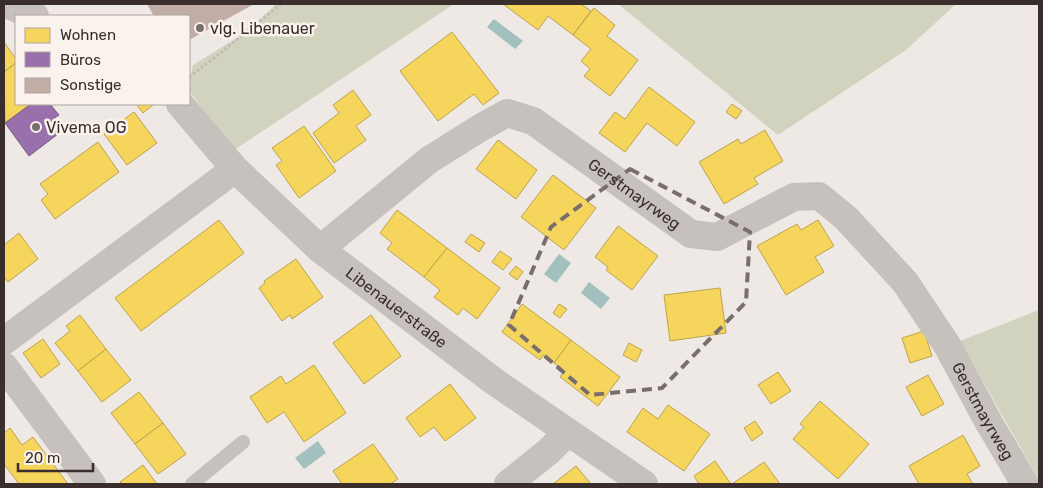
<svg xmlns="http://www.w3.org/2000/svg" width="1043" height="488" font-family="Rubik,sans-serif">
<style>
.green{fill:#d1d3bf}
.water{fill:#a1c0be}
.homes{fill:#f6d55c;stroke:#bda34d}
.offices{fill:#9970ab;stroke:#7c5c85}
.building{fill:#c1aca6}
.lines{fill:none;stroke-linecap:round;stroke-linejoin:round}
.path{stroke:#c0bab6;stroke-width:3;stroke-dasharray:2.5 2.5;stroke-linecap:butt}
.lane{stroke:#c7c1bd;stroke-width:14}
.street{stroke:#c7c1bd;stroke-width:28}
.marked{fill:none;stroke:#786f6c;stroke-width:4;stroke-dasharray:10 6;stroke-linejoin:round}
.poi-dot{fill:#786f6c;stroke:#faf3ed;stroke-width:2}
.labels{text-anchor:middle;dominant-baseline:central;stroke-width:5;stroke-linejoin:round;paint-order:stroke}
.poi-label{font-size:16px;fill:#392e2b;stroke:#faf3ed;text-anchor:start}
.street-label{font-size:16px;fill:#392e2b;stroke:#faf3ed}
</style>
<rect width="100%" height="100%" fill="#eee9e4"/>
<g class="green">
<path d="M 276,4 L 454,4 L 234,150 L 189,91 L 189,82 L 193,65 L 248,31 Z"/>
<path d="M 618,4 L 956,4 L 906,50 L 778,135 Z"/>
<path d="M 1039,310 L 1039,480 L 960,341 Z"/>
</g>
<g class="water">
<path d="M 494,19 L 523,41 L 515,49 L 487,27 Z"/>
<path d="M 559,254 L 571,263 L 556,283 L 544,274 Z"/>
<path d="M 589,282 L 610,298 L 601,309 L 581,293 Z"/>
<path d="M 318,441 L 326,453 L 304,469 L 295,458 Z"/>
</g>
<g class="homes">
<path d="M 503,4 L 581,4 L 591,11 L 573,35 L 548,16 L 538,30 Z"/>
<path d="M 594,8 L 615,25 L 607,36 L 638,60 L 610,96 L 584,76 L 590,69 L 581,61 L 591,49 L 573,35 Z"/>
<path d="M 452,32 L 499,93 L 483,105 L 474,94 L 438,121 L 400,71 Z"/>
<path d="M 4,42 L 16,59 L 16,63 L 4,72 Z"/>
<path d="M 16,63 L 16,104 L 31,104 L 5,123 L 4,72 Z"/>
<path d="M 649,87 L 695,122 L 677,146 L 647,123 L 625,152 L 599,133 L 615,112 L 625,119 Z"/>
<path d="M 353,90 L 371,115 L 356,126 L 366,140 L 334,163 L 313,133 L 339,113 L 333,105 Z"/>
<path d="M 136,104 L 151,104 L 153,105 L 143,113 Z"/>
<path d="M 732,104 L 742,111 L 736,119 L 726,112 Z"/>
<path d="M 134,112 L 157,143 L 127,165 L 104,134 Z"/>
<path d="M 304,126 L 336,171 L 299,198 L 276,165 L 282,161 L 272,148 Z"/>
<path d="M 765,130 L 783,161 L 754,178 L 758,184 L 724,204 L 699,162 L 738,139 L 741,144 Z"/>
<path d="M 498,140 L 537,170 L 516,199 L 476,169 Z"/>
<path d="M 98,142 L 119,172 L 55,219 L 41,200 L 48,194 L 40,184 Z"/>
<path d="M 553,175 L 596,208 L 564,250 L 521,217 Z"/>
<path d="M 397,210 L 447,248 L 424,277 L 387,249 L 392,243 L 380,233 Z"/>
<path d="M 219,220 L 244,253 L 141,331 L 115,298 Z"/>
<path d="M 818,220 L 834,246 L 815,257 L 824,272 L 786,295 L 757,246 L 797,224 L 801,230 Z"/>
<path d="M 618,226 L 658,256 L 632,290 L 606,270 L 608,267 L 595,257 Z"/>
<path d="M 19,233 L 38,259 L 8,282 L 4,277 L 4,245 Z"/>
<path d="M 471,234 L 485,243 L 479,252 L 465,242 Z"/>
<path d="M 447,248 L 500,288 L 477,319 L 463,308 L 458,315 L 434,297 L 440,290 L 424,277 Z"/>
<path d="M 500,251 L 512,259 L 503,270 L 492,262 Z"/>
<path d="M 296,259 L 323,297 L 292,319 L 290,315 L 282,321 L 259,288 L 265,283 L 264,281 Z"/>
<path d="M 516,266 L 523,272 L 517,280 L 509,274 Z"/>
<path d="M 720,288 L 726,333 L 670,341 L 664,295 Z"/>
<path d="M 522,304 L 571,340 L 554,363 L 543,355 L 540,360 L 502,332 Z"/>
<path d="M 559,304 L 567,309 L 560,318 L 553,313 Z"/>
<path d="M 80,315 L 106,349 L 78,371 L 55,343 L 70,331 L 66,326 Z"/>
<path d="M 371,315 L 401,356 L 364,384 L 333,343 Z"/>
<path d="M 924,331 L 932,356 L 910,363 L 902,338 Z"/>
<path d="M 43,339 L 60,364 L 41,378 L 23,353 Z"/>
<path d="M 571,340 L 620,377 L 598,406 L 560,377 L 564,371 L 554,363 Z"/>
<path d="M 629,343 L 642,350 L 636,362 L 623,355 Z"/>
<path d="M 106,349 L 131,380 L 102,402 L 78,371 Z"/>
<path d="M 314,365 L 346,413 L 304,442 L 284,412 L 267,423 L 250,397 L 281,376 L 286,384 Z"/>
<path d="M 778,372 L 791,391 L 771,404 L 758,385 Z"/>
<path d="M 928,375 L 944,404 L 922,416 L 906,387 Z"/>
<path d="M 450,384 L 476,418 L 445,441 L 434,427 L 420,437 L 406,418 Z"/>
<path d="M 139,392 L 163,423 L 135,444 L 111,413 Z"/>
<path d="M 820,401 L 869,444 L 838,479 L 793,439 L 804,427 L 800,424 Z"/>
<path d="M 668,405 L 710,434 L 684,471 L 627,432 L 643,408 L 658,419 Z"/>
<path d="M 755,421 L 763,433 L 752,441 L 744,428 Z"/>
<path d="M 163,423 L 186,454 L 158,474 L 135,444 Z"/>
<path d="M 10,428 L 22,445 L 33,437 L 68,484 L 19,484 L 4,464 L 4,433 Z"/>
<path d="M 963,435 L 980,466 L 967,474 L 973,484 L 919,484 L 909,466 Z"/>
<path d="M 373,444 L 398,479 L 390,484 L 342,484 L 333,471 Z"/>
<path d="M 715,461 L 731,484 L 699,484 L 694,476 Z"/>
<path d="M 764,462 L 780,484 L 732,484 Z"/>
<path d="M 143,465 L 157,484 L 122,484 L 120,482 Z"/>
<path d="M 576,466 L 591,484 L 553,484 Z"/>
</g>
<path class="offices" d="M 31,104 L 50,104 L 59,115 L 53,119 L 62,131 L 29,156 L 5,123 Z"/>
<path class="building" d="M 147,4 L 254,4 L 189,40 L 189,16 L 154,16 Z"/>
<g class="lines">
<path class="path" d="M 189,77 L 218,55 L 281,4"/>
<path class="lane" d="M 192,484 L 243,442"/>
<g class="street">
<path d="M 6,4 L 35,16"/>
<path id="s1" d="M 180,104 L 235,169 L 320,249 L 495,382 L 644,484"/>
<path id="s2" d="M 320,249 L 429,160 L 480,128 L 507,113 L 533,121 L 691,234 L 717,237 L 794,197 L 819,196 L 846,218 L 905,282 L 947,345 L 989,423 L 1025,484"/>
<path d="M 4,341 L 235,169"/>
<path d="M 4,366 L 92,484"/>
<path d="M 508,484 L 549,451 L 567,433"/>
</g>
</g>
<path class="marked" d="M 630,169 L 750,232 L 746,302 L 662,388 L 590,395 L 509,325 L 551,227 Z"/>
<g class="poi-dot">
<circle cx="200" cy="28" r="5"/>
<circle cx="36" cy="127" r="5"/>
</g>
<g class="labels">
<g class="poi-label">
<text x="210" y="28">vlg. Libenauer</text>
<text x="46" y="127">Vivema OG</text>
</g>
<g class="street-label">
<text stroke="none"><textPath href="#s2" startOffset="384">Gerstmayrweg</textPath></text>
<text stroke="none"><textPath href="#s1" startOffset="298">Libenauerstraße</textPath></text>
<text stroke="none"><textPath href="#s2" startOffset="864">Gerstmayrweg</textPath></text>
</g>
</g>
<rect width="1043" height="488" fill="none" stroke="#392e2b" stroke-width="10"/>
<rect x="15" y="15" width="175" height="90" fill="#faf3ed" stroke="#ada49f"/>
<rect x="25" y="28" width="25" height="15" fill="#f6d55c" stroke="#ada49f"/>
<text x="60" y="40" font-size="15" fill="#392e2b">Wohnen</text>
<rect x="25" y="52" width="25" height="15" fill="#9970ab" stroke="#ada49f"/>
<text x="60" y="65" font-size="15" fill="#392e2b">Büros</text>
<rect x="25" y="78" width="25" height="15" fill="#c1aca6" stroke="#ada49f"/>
<text x="60" y="90" font-size="15" fill="#392e2b">Sonstige</text>
<path d="M18 463v8h75v-8" fill="none" stroke="#392e2b" stroke-width="2.5"/>
<text x="25" y="463" font-size="15" fill="#392e2b" stroke="#faf3ed" stroke-width="4" paint-order="stroke">20 m</text>
</svg>
